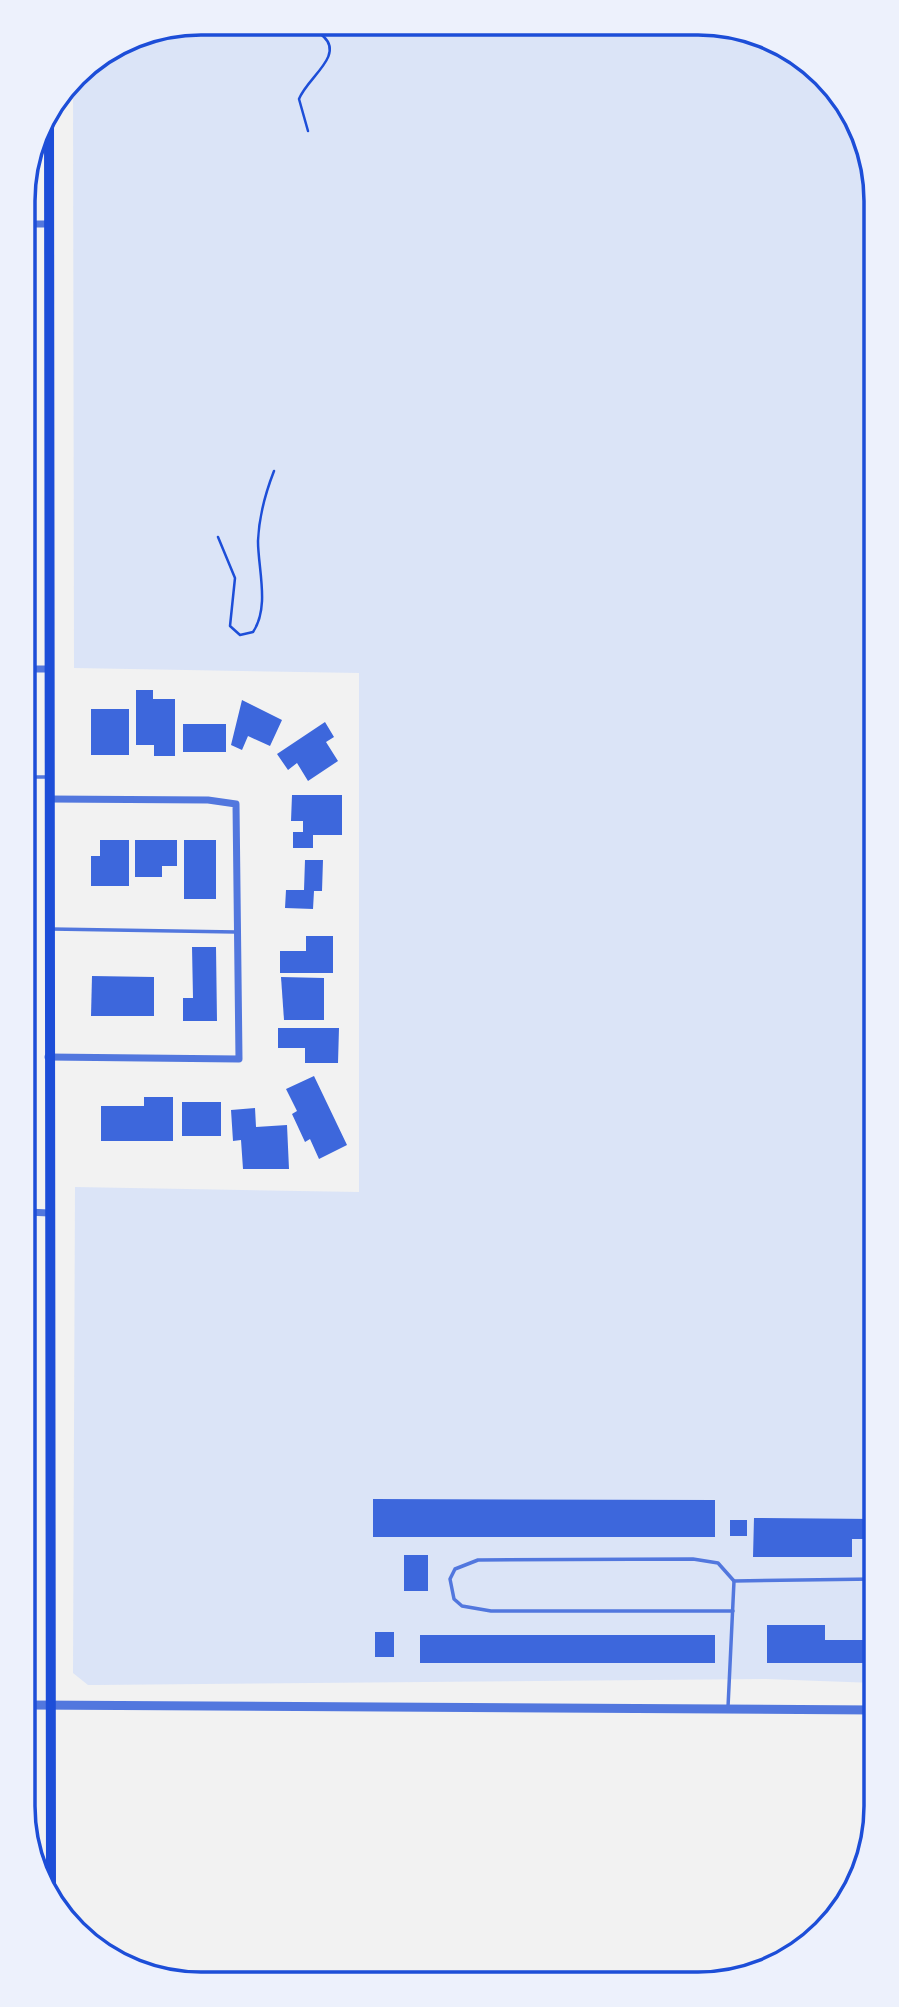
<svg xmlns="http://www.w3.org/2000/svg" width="899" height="2007" font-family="'Noto Serif',serif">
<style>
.green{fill:#dbe4f7}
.building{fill:#3d67dc}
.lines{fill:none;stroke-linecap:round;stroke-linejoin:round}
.path{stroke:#1d4ed8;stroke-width:2.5}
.service{stroke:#5277de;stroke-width:3.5}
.minor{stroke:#5277de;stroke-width:7}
.tertiary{stroke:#5277de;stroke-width:9}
.primary{stroke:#1d4ed8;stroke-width:10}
.rim{fill:none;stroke:#1d4ed8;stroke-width:3.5}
</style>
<rect width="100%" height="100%" fill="#f2f2f2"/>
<path class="green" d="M 201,23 L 733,26 L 816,67 L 870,154 L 875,1683 L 766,1679 L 97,1685 L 88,1685 L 73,1673 L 75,1187 L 359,1192 L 359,673 L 74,668 L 73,81 C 105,39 153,32 201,23 Z"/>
<g class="building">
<path d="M 136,690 L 153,690 L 153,699 L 175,699 L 175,756 L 154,756 L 154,745 L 136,745 Z"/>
<path d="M 242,700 L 282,720 L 270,746 L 248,736 L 242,750 L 231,745 Z"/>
<rect x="91" y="709" width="38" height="46"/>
<path d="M 325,722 L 334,737 L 326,742 L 338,761 L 308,781 L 297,763 L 288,770 L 277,754 Z"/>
<rect x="183" y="724" width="43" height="28"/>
<path d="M 292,795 L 342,795 L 342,835 L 313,835 L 313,848 L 293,848 L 293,832 L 303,832 L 303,821 L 291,821 Z"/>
<path d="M 100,840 L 129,840 L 129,886 L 91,886 L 91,856 L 100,856 Z"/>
<path d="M 135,840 L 177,840 L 177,866 L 162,866 L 162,877 L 135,877 Z"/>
<rect x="184" y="840" width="32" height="59"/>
<path d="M 305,860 L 323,860 L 322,891 L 314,891 L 313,909 L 285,908 L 286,890 L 304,890 Z"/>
<path d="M 306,936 L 333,936 L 333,973 L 280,973 L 280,951 L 306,951 Z"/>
<path d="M 192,947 L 216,947 L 217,1021 L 183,1021 L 183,998 L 193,998 Z"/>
<path d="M 92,976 L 154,977 L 154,1016 L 91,1016 Z"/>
<path d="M 281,977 L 324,978 L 324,1020 L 284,1020 Z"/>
<path d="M 278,1028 L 339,1028 L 338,1063 L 305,1063 L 305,1048 L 278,1048 Z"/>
<path d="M 314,1076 L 347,1145 L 319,1159 L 310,1139 L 305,1142 L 292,1114 L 297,1111 L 286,1089 Z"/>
<path d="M 144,1097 L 173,1097 L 173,1141 L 101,1141 L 101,1106 L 144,1106 Z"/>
<rect x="182" y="1102" width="39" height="34"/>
<path d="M 255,1108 L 256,1127 L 287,1125 L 289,1169 L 243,1169 L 241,1140 L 233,1141 L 231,1110 Z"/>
<path d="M 373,1499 L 715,1500 L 715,1537 L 373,1537 Z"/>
<path d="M 754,1518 L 875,1519 L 875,1539 L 852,1539 L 852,1557 L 753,1557 Z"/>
<rect x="730" y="1520" width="17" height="16"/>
<rect x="404" y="1555" width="24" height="36"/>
<path d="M 767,1625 L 825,1625 L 825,1640 L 866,1640 L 866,1663 L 767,1663 Z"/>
<rect x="375" y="1632" width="19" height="25"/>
<rect x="420" y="1635" width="295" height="28"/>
</g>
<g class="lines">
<g class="path">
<path d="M 305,23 C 311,28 319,32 324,37 C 344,56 307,78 299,99 L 308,131"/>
<path d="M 218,537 L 235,578 L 230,626 L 240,635 L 253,632 C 270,607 258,569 258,541 C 259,517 265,494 274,471"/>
</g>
<g class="service">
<path d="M 25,777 L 47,777"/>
<path d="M 51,929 L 236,932"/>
<path d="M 733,1611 L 491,1611 L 462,1606 L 454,1599 L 450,1579 L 455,1569 L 478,1560 L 693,1559 L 718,1563 L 734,1581"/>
<path d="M 728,1707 L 734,1581 L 875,1579"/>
</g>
<g class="minor">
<path d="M 23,224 L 50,224"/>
<path d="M 25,669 L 49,669"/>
<path d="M 48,1057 L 239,1059 L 236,804 L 208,800 L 49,799"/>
<path d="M 27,1212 L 49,1213"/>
</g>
<path class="tertiary" d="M 28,1705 L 875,1710"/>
<path class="primary" d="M 49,111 L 51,1888"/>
</g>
<path d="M0 0H899V2007H0ZM201 35H698A166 166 0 0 1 864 201V1806A166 166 0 0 1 698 1972H201A166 166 0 0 1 35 1806V201A166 166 0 0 1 201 35Z" fill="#edf1fc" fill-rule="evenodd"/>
<path class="rim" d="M201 35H698A166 166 0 0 1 864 201V1806A166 166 0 0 1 698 1972H201A166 166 0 0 1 35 1806V201A166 166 0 0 1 201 35Z"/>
</svg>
